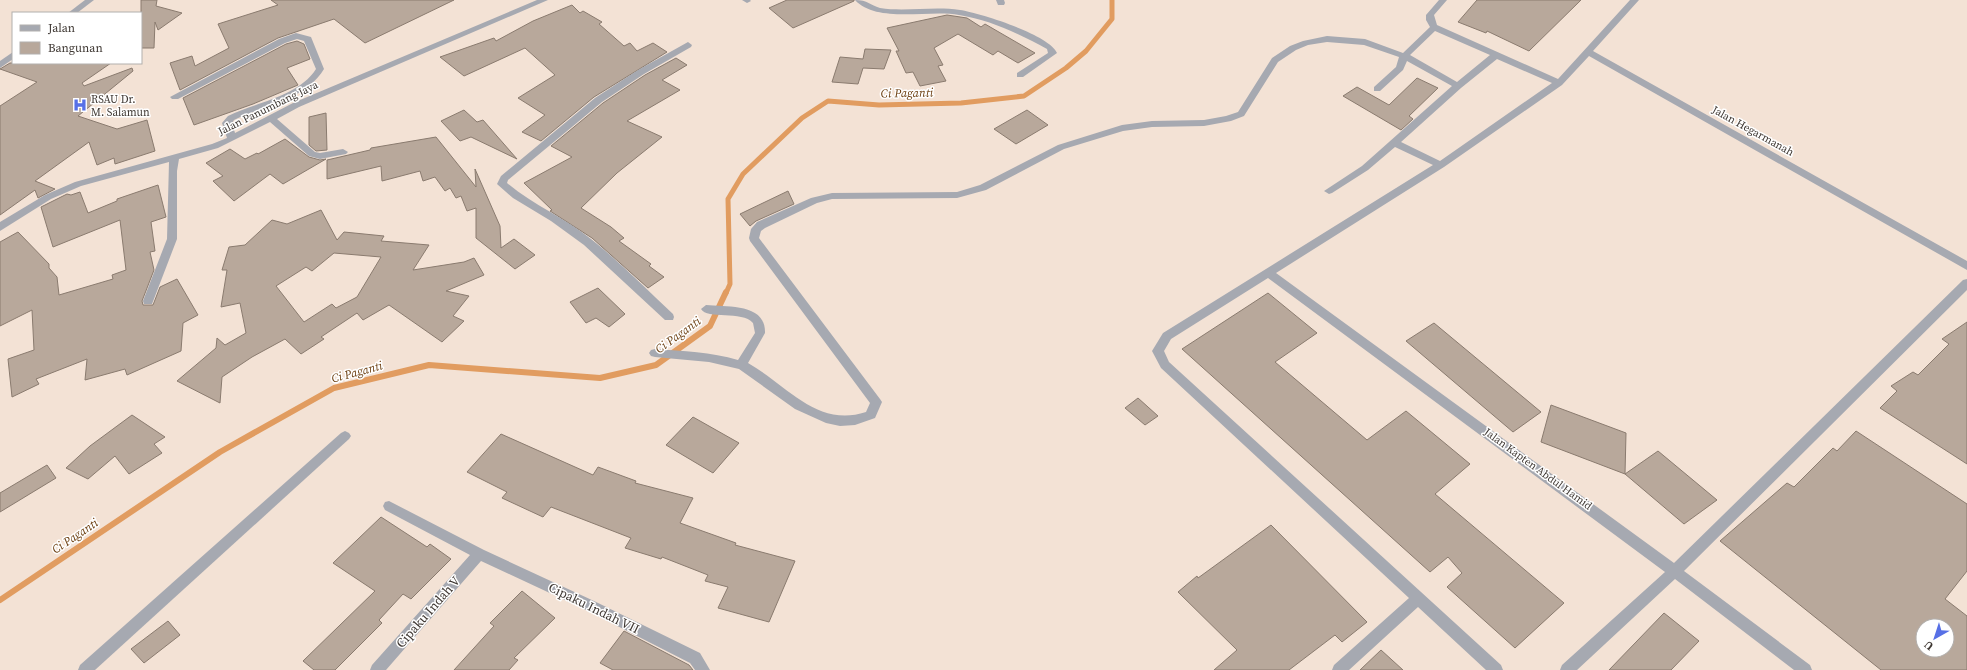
<svg xmlns="http://www.w3.org/2000/svg" width="1967" height="670" font-family="'Source Serif 4',serif">
<style>
.lines{fill:none;stroke-linecap:round;stroke-linejoin:round}
.stream-far1{stroke:#e19c60;stroke-width:5}
.stream{stroke:#e19c60;stroke-width:6}
.building{fill:#b8a89b;stroke:#8a7b6f;fill-rule:evenodd}
.minor{fill:#a6a9b1;fill-rule:evenodd}
.labels{text-anchor:middle;dominant-baseline:central;stroke-width:3;stroke-linejoin:round;paint-order:stroke}
.poi-label{font-size:11px;fill:#3e3732;stroke:#fff;text-anchor:start}
.street-label{font-size:11px;fill:#3e3732;stroke:#fff}
.water-label{font-size:12px;font-style:italic;fill:#6d4012;stroke:#fff}
.near-street-label{font-size:13px;fill:#3e3732;stroke:#fff}
</style>
<rect width="100%" height="100%" fill="#f3e2d5"/>
<g class="lines">
<path class="stream-far1" d="M 726,293 L 730,284 L 728,199 L 743,174 L 802,118 L 828,101 L 879,105 L 961,103 L 1024,96 L 1066,68 L 1086,51 L 1112,19 L 1112,0"/>
<path class="stream" d="M 0,600 L 220,452 L 334,388 L 429,365 L 600,378 L 656,365 L 710,326 L 726,292"/>
</g>
<g class="building">
<path d="M 141,0 L 157,0 L 156,6 L 182,13 L 158,30 L 155,22 L 154,48 L 141,48 Z"/>
<path d="M 271,0 L 454,0 L 365,43 L 334,19 L 278,38 L 180,90 L 170,63 L 192,56 L 195,66 L 229,48 L 218,24 L 278,5 Z"/>
<path d="M 787,0 L 854,0 L 854,1 L 793,28 L 769,8 Z"/>
<path d="M 1477,0 L 1581,0 L 1529,51 L 1487,31 L 1486,33 L 1458,22 Z"/>
<path d="M 572,5 L 580,13 L 583,11 L 602,22 L 599,24 L 624,46 L 630,43 L 637,51 L 653,43 L 667,52 L 594,97 L 541,141 L 522,132 L 545,115 L 518,98 L 555,75 L 525,48 L 464,76 L 440,57 L 494,38 L 496,41 L 533,21 Z"/>
<path d="M 947,15 L 967,18 L 981,27 L 985,24 L 1035,53 L 1018,63 L 998,51 L 993,55 L 958,34 L 934,48 L 943,65 L 938,66 L 946,81 L 920,86 L 913,72 L 906,73 L 896,51 L 899,51 L 887,28 Z"/>
<path d="M 297,41 L 304,44 L 310,59 L 287,68 L 298,85 L 253,104 L 194,125 L 183,98 L 286,44 Z"/>
<path d="M 865,49 L 891,50 L 884,69 L 863,68 L 858,84 L 832,82 L 840,57 L 863,59 Z"/>
<path d="M 676,58 L 687,65 L 662,80 L 680,90 L 627,121 L 662,137 L 617,173 L 581,208 L 611,227 L 624,238 L 619,241 L 651,264 L 649,266 L 664,277 L 648,288 L 592,238 L 550,211 L 552,210 L 524,183 L 572,157 L 551,146 L 603,103 L 645,75 Z"/>
<path d="M 10,63 L 111,63 L 82,83 L 84,86 L 132,68 L 133,71 L 78,116 L 117,129 L 147,120 L 155,151 L 115,164 L 114,158 L 97,165 L 89,142 L 35,181 L 55,189 L 38,198 L 35,190 L 0,215 L 0,106 L 37,82 L 0,69 Z"/>
<path d="M 1417,78 L 1438,88 L 1409,116 L 1413,119 L 1401,130 L 1343,96 L 1357,87 L 1389,105 Z"/>
<path d="M 464,110 L 477,122 L 483,120 L 517,159 L 471,137 L 460,141 L 441,121 Z"/>
<path d="M 1027,110 L 1048,125 L 1016,144 L 994,129 Z"/>
<path d="M 326,113 L 327,150 L 316,151 L 309,145 L 309,117 Z"/>
<path d="M 436,137 L 476,187 L 475,169 L 500,226 L 501,248 L 514,239 L 535,255 L 515,269 L 476,238 L 476,208 L 467,211 L 461,196 L 456,198 L 450,188 L 445,191 L 435,177 L 423,181 L 420,171 L 382,181 L 381,166 L 327,179 L 327,160 L 370,150 L 371,148 Z"/>
<path d="M 285,139 L 309,157 L 320,160 L 326,159 L 283,184 L 270,174 L 234,201 L 213,181 L 223,176 L 206,163 L 230,149 L 245,159 L 257,153 L 258,154 Z"/>
<path d="M 158,185 L 166,217 L 151,222 L 155,251 L 150,252 L 154,270 L 142,301 L 143,305 L 153,305 L 160,287 L 177,279 L 198,315 L 183,323 L 181,351 L 127,375 L 125,369 L 85,380 L 87,359 L 36,379 L 39,384 L 12,397 L 8,359 L 34,350 L 32,310 L 0,326 L 0,242 L 18,232 L 49,264 L 49,268 L 57,277 L 59,295 L 113,279 L 112,275 L 126,270 L 120,220 L 53,247 L 41,207 L 67,194 L 71,195 L 80,192 L 88,213 L 117,201 L 117,199 Z"/>
<path d="M 788,191 L 794,204 L 756,221 L 750,226 L 740,214 Z"/>
<path d="M 321,210 L 337,240 L 344,232 L 384,236 L 381,241 L 429,245 L 413,270 L 464,262 L 474,258 L 484,275 L 446,291 L 469,296 L 453,316 L 464,321 L 442,342 L 389,305 L 363,320 L 357,313 L 321,337 L 324,339 L 301,354 L 285,339 L 252,357 L 222,377 L 220,403 L 177,381 L 216,348 L 217,338 L 225,345 L 246,333 L 240,303 L 221,307 L 227,270 L 222,270 L 229,247 L 245,245 L 272,220 L 287,224 ZM 334,253 L 381,257 L 357,297 L 336,308 L 332,304 L 304,322 L 276,286 L 306,267 L 312,271 Z"/>
<path d="M 598,288 L 625,314 L 609,327 L 596,318 L 586,323 L 570,302 Z"/>
<path d="M 1268,293 L 1317,333 L 1275,362 L 1367,440 L 1406,411 L 1470,464 L 1435,494 L 1564,603 L 1515,648 L 1447,587 L 1462,573 L 1448,557 L 1430,572 L 1182,349 Z"/>
<path d="M 1967,322 L 1967,464 L 1880,408 L 1897,391 L 1891,386 L 1913,372 L 1918,375 L 1949,344 L 1942,339 Z"/>
<path d="M 1434,323 L 1541,412 L 1513,432 L 1406,341 Z"/>
<path d="M 1138,398 L 1158,416 L 1145,425 L 1125,408 Z"/>
<path d="M 1551,405 L 1626,433 L 1625,474 L 1541,442 Z"/>
<path d="M 132,415 L 165,437 L 154,444 L 162,453 L 129,474 L 115,456 L 88,479 L 66,468 L 90,446 Z"/>
<path d="M 693,417 L 739,443 L 713,473 L 666,445 Z"/>
<path d="M 1856,431 L 1967,504 L 1967,571 L 1945,599 L 1967,616 L 1967,670 L 1881,670 L 1720,541 L 1787,483 L 1794,487 L 1833,448 L 1837,451 ZM 1923,626 L 1947,626 L 1947,650 L 1923,650 Z"/>
<path d="M 501,434 L 593,475 L 598,467 L 636,481 L 635,483 L 693,498 L 680,523 L 736,543 L 735,545 L 795,561 L 769,622 L 718,608 L 728,587 L 705,581 L 708,575 L 662,557 L 661,559 L 625,548 L 631,538 L 551,507 L 543,517 L 502,498 L 507,492 L 467,472 Z"/>
<path d="M 1658,451 L 1717,500 L 1684,524 L 1625,474 Z"/>
<path d="M 47,465 L 56,478 L 0,512 L 0,493 Z"/>
<path d="M 381,517 L 427,547 L 430,544 L 451,559 L 411,599 L 403,594 L 379,620 L 382,623 L 335,670 L 314,670 L 303,661 L 375,591 L 333,563 Z"/>
<path d="M 1271,525 L 1367,622 L 1342,642 L 1335,635 L 1289,670 L 1214,670 L 1237,650 L 1178,592 L 1197,576 L 1198,578 Z"/>
<path d="M 522,591 L 555,618 L 514,658 L 518,660 L 509,670 L 454,670 L 494,626 L 490,623 Z"/>
<path d="M 1664,613 L 1699,641 L 1671,670 L 1609,670 Z"/>
<path d="M 168,621 L 180,635 L 144,663 L 131,649 Z"/>
<path d="M 624,631 L 689,665 L 693,670 L 613,670 L 600,663 Z"/>
<path d="M 1381,650 L 1403,670 L 1360,670 Z"/>
</g>
<g class="lines">
<g class="minor">
<path d="M 85,0 L 94,0 L 77,13 L 68,13 Z"/>
<path d="M 537,0 L 548,0 L 299,107 L 277,119 L 315,152 L 320,153 L 343,149 L 348,152 L 346,154 L 320,159 L 309,156 L 270,122 L 218,148 L 179,159 L 177,171 L 177,239 L 152,304 L 144,304 L 143,301 L 167,239 L 169,162 L 81,186 L 51,199 L 0,231 L 0,222 L 45,195 L 75,182 L 212,144 L 227,138 L 222,123 L 228,116 C 256,102 298,97 316,69 L 304,41 L 297,39 L 285,43 L 178,99 L 172,99 L 170,97 L 279,39 L 296,33 L 311,37 L 324,69 C 305,100 265,105 234,120 L 232,123 L 235,133 L 293,103 Z"/>
<path d="M 742,0 L 750,0 L 751,1 L 747,3 Z"/>
<path d="M 855,0 C 868,0 870,5 880,8 C 905,12 934,6 960,10 C 980,13 1050,35 1057,53 L 1023,77 L 1017,77 L 1017,73 L 1048,53 L 1047,49 C 1019,34 991,20 959,15 C 930,9 877,24 855,0 Z"/>
<path d="M 996,0 L 1004,0 L 1005,3 L 1004,5 L 998,5 Z"/>
<path d="M 1439,0 L 1447,0 L 1434,15 L 1437,25 L 1558,79 L 1630,0 L 1639,0 L 1593,51 L 1967,261 L 1967,270 L 1589,56 L 1562,85 L 1444,167 L 1276,273 L 1674,563 L 1963,280 L 1967,279 L 1967,290 L 1684,571 L 1810,665 L 1812,670 L 1794,670 L 1675,579 L 1577,670 L 1560,670 L 1562,665 L 1665,572 L 1268,278 L 1171,339 L 1164,351 L 1169,362 L 1501,665 L 1503,670 L 1486,670 L 1418,607 L 1349,670 L 1332,670 L 1334,665 L 1409,598 L 1161,368 L 1152,351 L 1163,333 L 1433,165 L 1395,147 L 1368,170 L 1332,193 L 1329,194 L 1324,191 L 1362,166 L 1452,86 L 1407,61 L 1403,70 L 1380,91 L 1374,91 L 1374,87 L 1396,67 L 1399,57 L 1364,45 L 1327,42 L 1308,45 L 1296,50 L 1278,62 L 1244,116 L 1231,121 L 1204,126 L 1152,127 L 1123,131 L 1064,149 L 986,190 L 957,198 L 832,199 L 817,203 L 765,228 L 761,231 L 759,238 L 880,399 L 882,402 L 875,418 L 855,425 L 840,426 L 826,423 L 795,409 L 739,369 L 709,362 L 655,357 L 651,356 L 649,353 L 651,350 L 655,349 C 683,351 711,352 738,360 L 755,333 L 753,323 C 742,310 707,320 701,309 L 706,305 C 727,307 766,303 765,333 L 748,363 C 787,385 817,428 866,412 L 870,403 L 750,241 L 749,238 L 751,229 L 757,222 L 811,198 L 832,193 L 957,192 L 980,185 L 1058,145 L 1122,125 L 1152,121 L 1204,120 L 1226,116 L 1238,112 L 1272,58 L 1290,46 L 1303,41 L 1327,36 L 1365,39 L 1403,53 L 1430,27 L 1426,20 L 1426,15 ZM 1435,31 L 1490,55 L 1457,82 L 1410,55 ZM 1497,59 L 1552,83 L 1440,161 L 1401,142 L 1461,88 Z"/>
<path d="M 688,42 L 692,45 L 691,47 L 644,74 L 602,102 L 508,180 L 507,183 C 533,205 565,218 591,239 C 620,262 646,289 673,314 L 674,317 L 673,320 L 665,320 L 584,245 L 551,221 L 513,198 L 497,184 L 501,176 L 595,98 L 638,70 Z"/>
<path d="M 13,52 L 13,59 L 0,68 L 0,61 Z"/>
<path d="M 345,431 L 349,433 L 351,436 L 349,439 L 95,670 L 78,670 L 80,665 L 341,433 Z"/>
<path d="M 389,501 L 484,550 L 594,601 L 700,653 L 710,670 L 695,670 L 690,663 L 584,609 L 481,561 L 386,670 L 370,670 L 372,665 L 470,555 L 385,510 L 383,506 L 385,502 Z"/>
</g>
</g>
<defs>
<symbol id="hospital-bare" viewBox="-9 -9 18 18"><path d="M-5-5h3v3.5h4V-5h3V5h-3V1.5h-4V5h-3Z" fill="#5770e6" stroke="#fff" stroke-width="2.5" paint-order="stroke"/></symbol>
</defs>
<g fill-rule="evenodd">
<use href="#hospital-bare" x="70" y="95" width="20" height="20"/>
</g>
<g class="labels">
<g class="poi-label">
<text x="91" y="99">RSAU Dr.<tspan x="91" dy="13">M. Salamun</tspan></text>
</g>
<g class="street-label">
<text transform="translate(268 108) rotate(-26)">Jalan Panumbang Jaya</text>
<text transform="translate(1753 131) rotate(29)">Jalan Hegarmanah</text>
<text transform="translate(1538 469) rotate(36)">Jalan Kapten Abdul Hamid</text>
</g>
<g class="water-label">
<text transform="translate(907 93) rotate(-1)">Ci Paganti</text>
<text transform="translate(678 335) rotate(-36)">Ci Paganti</text>
<text transform="translate(357 372) rotate(-15)">Ci Paganti</text>
<text transform="translate(75 536) rotate(-34)">Ci Paganti</text>
</g>
<g class="near-street-label">
<text transform="translate(594 608) rotate(26)">Cipaku Indah VII</text>
<text transform="translate(428 612) rotate(-49)">Cipaku Indah V</text>
</g>
</g>
<rect x="12" y="12" width="130" height="52" fill="#ffffff" stroke="#b2afad"/>
<rect x="20" y="25" width="20" height="6" fill="#a6a9b1" stroke="#b2afad"/>
<text x="48" y="32" font-size="12" fill="#3e3732">Jalan</text>
<rect x="20" y="42" width="20" height="12" fill="#b8a89b" stroke="#b2afad"/>
<text x="48" y="52" font-size="12" fill="#3e3732">Bangunan</text>
<g transform="translate(1935 638) rotate(219)"><circle r="19" fill="#ffffff" stroke="#b2afad"/>
<path d="M0-3L7 15L0 10L-7 15Z" fill="#5770e6"/>
<text y="-6" font-size="11" font-weight="bold" text-anchor="middle" fill="#3e3732">U</text>
</g>
</svg>
